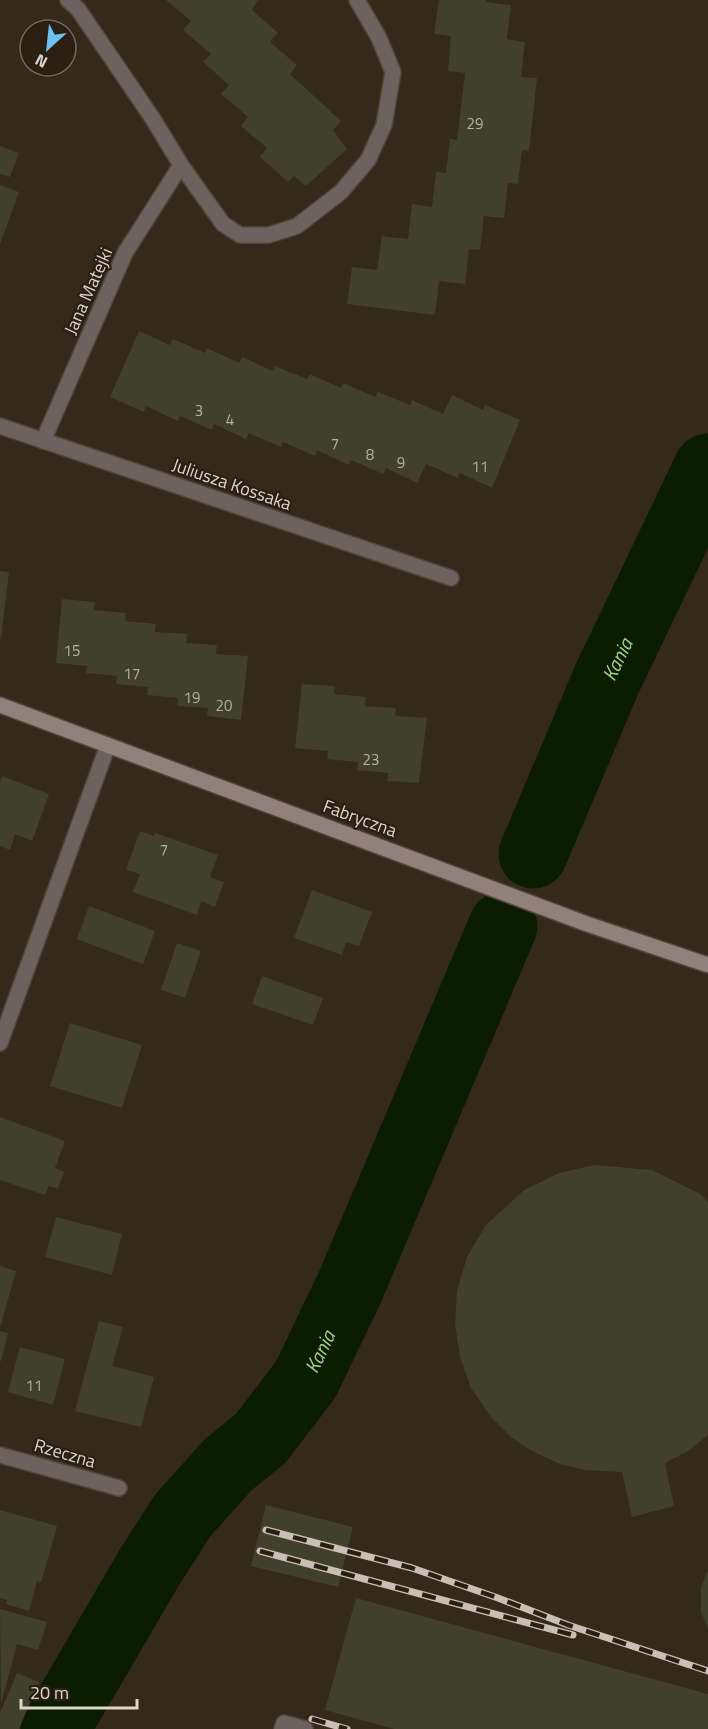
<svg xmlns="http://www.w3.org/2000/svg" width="708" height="1729" font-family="'Titillium Web',sans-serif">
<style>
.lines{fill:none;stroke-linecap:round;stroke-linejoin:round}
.river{stroke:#0b1d00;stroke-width:69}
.building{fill:#413f2d}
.lane-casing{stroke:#504538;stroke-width:18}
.street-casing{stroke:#504538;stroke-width:18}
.secondary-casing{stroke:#504538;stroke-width:18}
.lane{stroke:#6c6260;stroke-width:15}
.street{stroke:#6c6260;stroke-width:15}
.secondary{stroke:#90817d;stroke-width:15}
.rail-casing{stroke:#c8c0b7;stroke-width:7}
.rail{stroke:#2b1f13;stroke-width:4.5;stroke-dasharray:14;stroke-linecap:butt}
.labels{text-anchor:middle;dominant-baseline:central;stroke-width:4.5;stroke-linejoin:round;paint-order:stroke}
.number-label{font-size:15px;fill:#b6b0a5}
.street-label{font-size:18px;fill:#ddd5cd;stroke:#2b1f13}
.water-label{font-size:20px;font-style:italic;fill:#a5d08c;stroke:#2b1f13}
</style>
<rect width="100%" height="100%" fill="#35291c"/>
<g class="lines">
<g class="river">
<path id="s1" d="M 533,854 L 607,679 L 708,468"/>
<path id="s2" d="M 55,1729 L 149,1568 L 183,1515 L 228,1465 L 261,1438 L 306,1379 L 350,1287 L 503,926"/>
</g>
</g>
<g class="building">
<path d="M 166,0 L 258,0 L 252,10 L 278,33 L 270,42 L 297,65 L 290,74 L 341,121 L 333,130 L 347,149 L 306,186 L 294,176 L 288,182 L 260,157 L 267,148 L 241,126 L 248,117 L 221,94 L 229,85 L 203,62 L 211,54 L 183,30 L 191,21 Z"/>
<path d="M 439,0 L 486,0 L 486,2 L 511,5 L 507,39 L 525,42 L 521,77 L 537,78 L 529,151 L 522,150 L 518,184 L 508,183 L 504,218 L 484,216 L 480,250 L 469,249 L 465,284 L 439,281 L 435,315 L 347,304 L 352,267 L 377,270 L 382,236 L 408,239 L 412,204 L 432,207 L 436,172 L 446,173 L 450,139 L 457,140 L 465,73 L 448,71 L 451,36 L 434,34 Z"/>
<path d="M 0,146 L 19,153 L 10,177 L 0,174 Z"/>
<path d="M 0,185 L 19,192 L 0,244 Z"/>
<path d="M 139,331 L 170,345 L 173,339 L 205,353 L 207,348 L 239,363 L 242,357 L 273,371 L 275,366 L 307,379 L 310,374 L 341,388 L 343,383 L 375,397 L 378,392 L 410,405 L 412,400 L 443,414 L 452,395 L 483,410 L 485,405 L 520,420 L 492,488 L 460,473 L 458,478 L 426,464 L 417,483 L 386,468 L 383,474 L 351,460 L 349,465 L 317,450 L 315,456 L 283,442 L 281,447 L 249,433 L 246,439 L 214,424 L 212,430 L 180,416 L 178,421 L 146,406 L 144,412 L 110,397 Z"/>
<path d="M 0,571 L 9,572 L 1,638 L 0,637 Z"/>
<path d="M 62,599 L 95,602 L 94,610 L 126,613 L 125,621 L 156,624 L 155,632 L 187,634 L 186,643 L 217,645 L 216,654 L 248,656 L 241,720 L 207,716 L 208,708 L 177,706 L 178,698 L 147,695 L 148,687 L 116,684 L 117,676 L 86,673 L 87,666 L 56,663 Z"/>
<path d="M 302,684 L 335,686 L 334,694 L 366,697 L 365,706 L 396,708 L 395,716 L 427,718 L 419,783 L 387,781 L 388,773 L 357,770 L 358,762 L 327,759 L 328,751 L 295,748 Z"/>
<path d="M 2,776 L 49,794 L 32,841 L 15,834 L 10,850 L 0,846 L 0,782 Z"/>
<path d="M 140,831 L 154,836 L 155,833 L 218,855 L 210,877 L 224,882 L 215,907 L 201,901 L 197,915 L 133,892 L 140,874 L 126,870 Z"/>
<path d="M 312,890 L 372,912 L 359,946 L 346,942 L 342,955 L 294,938 Z"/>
<path d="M 89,906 L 155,931 L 143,964 L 77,939 Z"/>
<path d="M 177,943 L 201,951 L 185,998 L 161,990 Z"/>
<path d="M 262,976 L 323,998 L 313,1025 L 252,1004 Z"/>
<path d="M 70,1023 L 142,1045 L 122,1108 L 50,1086 Z"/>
<path d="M 0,1117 L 65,1141 L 55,1168 L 64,1172 L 58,1189 L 49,1186 L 45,1195 L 0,1180 Z"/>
<path d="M 594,1165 L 652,1170 L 700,1194 L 708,1202 L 708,1435 L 688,1451 L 665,1463 L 674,1506 L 632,1517 L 622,1472 L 585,1470 L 560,1464 L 530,1450 L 511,1437 L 491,1417 L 471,1388 L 460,1357 L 455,1324 L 457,1291 L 467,1257 L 486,1225 L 524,1190 L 559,1173 Z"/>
<path d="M 56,1217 L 122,1234 L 112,1275 L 45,1257 Z"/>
<path d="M 0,1266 L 16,1271 L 1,1325 L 0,1325 Z"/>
<path d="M 99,1321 L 123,1327 L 112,1366 L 154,1377 L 141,1427 L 75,1411 Z"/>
<path d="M 0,1331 L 8,1333 L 1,1361 L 0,1361 Z"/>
<path d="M 20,1347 L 65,1359 L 53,1405 L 8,1392 Z"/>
<path d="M 266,1505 L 353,1527 L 338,1587 L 251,1566 Z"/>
<path d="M 0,1510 L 57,1526 L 41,1583 L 37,1581 L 29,1611 L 6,1604 L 7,1600 L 0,1598 Z"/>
<path d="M 708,1570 L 708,1628 L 701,1612 L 701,1588 Z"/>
<path d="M 356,1598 L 708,1694 L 708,1729 L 394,1729 L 325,1710 Z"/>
<path d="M 0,1609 L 47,1622 L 38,1650 L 17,1644 L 1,1704 Z"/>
<path d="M 17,1673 L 39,1682 L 19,1729 L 0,1729 L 0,1713 Z"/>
</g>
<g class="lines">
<defs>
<g id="lane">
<path d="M 0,1043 L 108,745"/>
<path d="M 282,1729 L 284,1723 L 305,1729"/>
</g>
<g id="street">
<path d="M 68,0 L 78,9 L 153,119 L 181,165 L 223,224 L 240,235 L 269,235 L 297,226 L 341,192 L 368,160 L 384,125 L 393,72 L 379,38 L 357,0"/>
<path d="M 0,426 L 451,578"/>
<path d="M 43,441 L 125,253 L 181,165"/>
<path d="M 0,1455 L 119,1488"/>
</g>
<path id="secondary" d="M 0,705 L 587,924 L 708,965"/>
</defs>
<use href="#lane" class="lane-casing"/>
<use href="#street" class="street-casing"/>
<use href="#secondary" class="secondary-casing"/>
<use href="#lane" class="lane"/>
<use href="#street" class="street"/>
<use href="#secondary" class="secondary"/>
<defs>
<g id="rail">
<path d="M 266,1530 L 412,1568 L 498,1598 L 568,1625 L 708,1671"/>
<path d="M 260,1551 L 573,1635"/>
<path d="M 312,1719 L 347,1729"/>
</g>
</defs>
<use href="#rail" class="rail-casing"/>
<use href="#rail" class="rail"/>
</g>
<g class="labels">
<g class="number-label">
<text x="475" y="123">29</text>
<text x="199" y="410">3</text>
<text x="230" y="419">4</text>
<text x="335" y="443">7</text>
<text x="370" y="454">8</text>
<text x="401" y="462">9</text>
<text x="480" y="466">11</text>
<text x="72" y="650">15</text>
<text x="132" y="673">17</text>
<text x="192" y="697">19</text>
<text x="224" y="705">20</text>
<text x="371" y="759">23</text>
<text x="164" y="849">7</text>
<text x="34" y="1385">11</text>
</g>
<g class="street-label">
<text transform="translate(88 291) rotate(-66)">Jana Matejki</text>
<text transform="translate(232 484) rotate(19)">Juliusza Kossaka</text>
<text transform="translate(360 818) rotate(20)">Fabryczna</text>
<text transform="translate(65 1453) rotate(16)">Rzeczna</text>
</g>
<g class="water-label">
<text stroke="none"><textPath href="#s1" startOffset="212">Kania</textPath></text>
<text stroke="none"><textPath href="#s2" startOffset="464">Kania</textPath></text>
</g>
</g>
<g transform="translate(48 48) rotate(207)"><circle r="28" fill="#2b1f13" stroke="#72685d" stroke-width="1.5"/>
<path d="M0-4.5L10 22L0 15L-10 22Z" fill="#6ec2f3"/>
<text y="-9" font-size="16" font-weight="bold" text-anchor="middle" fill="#ddd5cd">N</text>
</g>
<path d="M21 1699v9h116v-9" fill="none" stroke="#ddd5cd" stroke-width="3"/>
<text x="30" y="1699" font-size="18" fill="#ddd5cd" stroke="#2b1f13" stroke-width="4.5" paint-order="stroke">20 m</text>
</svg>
